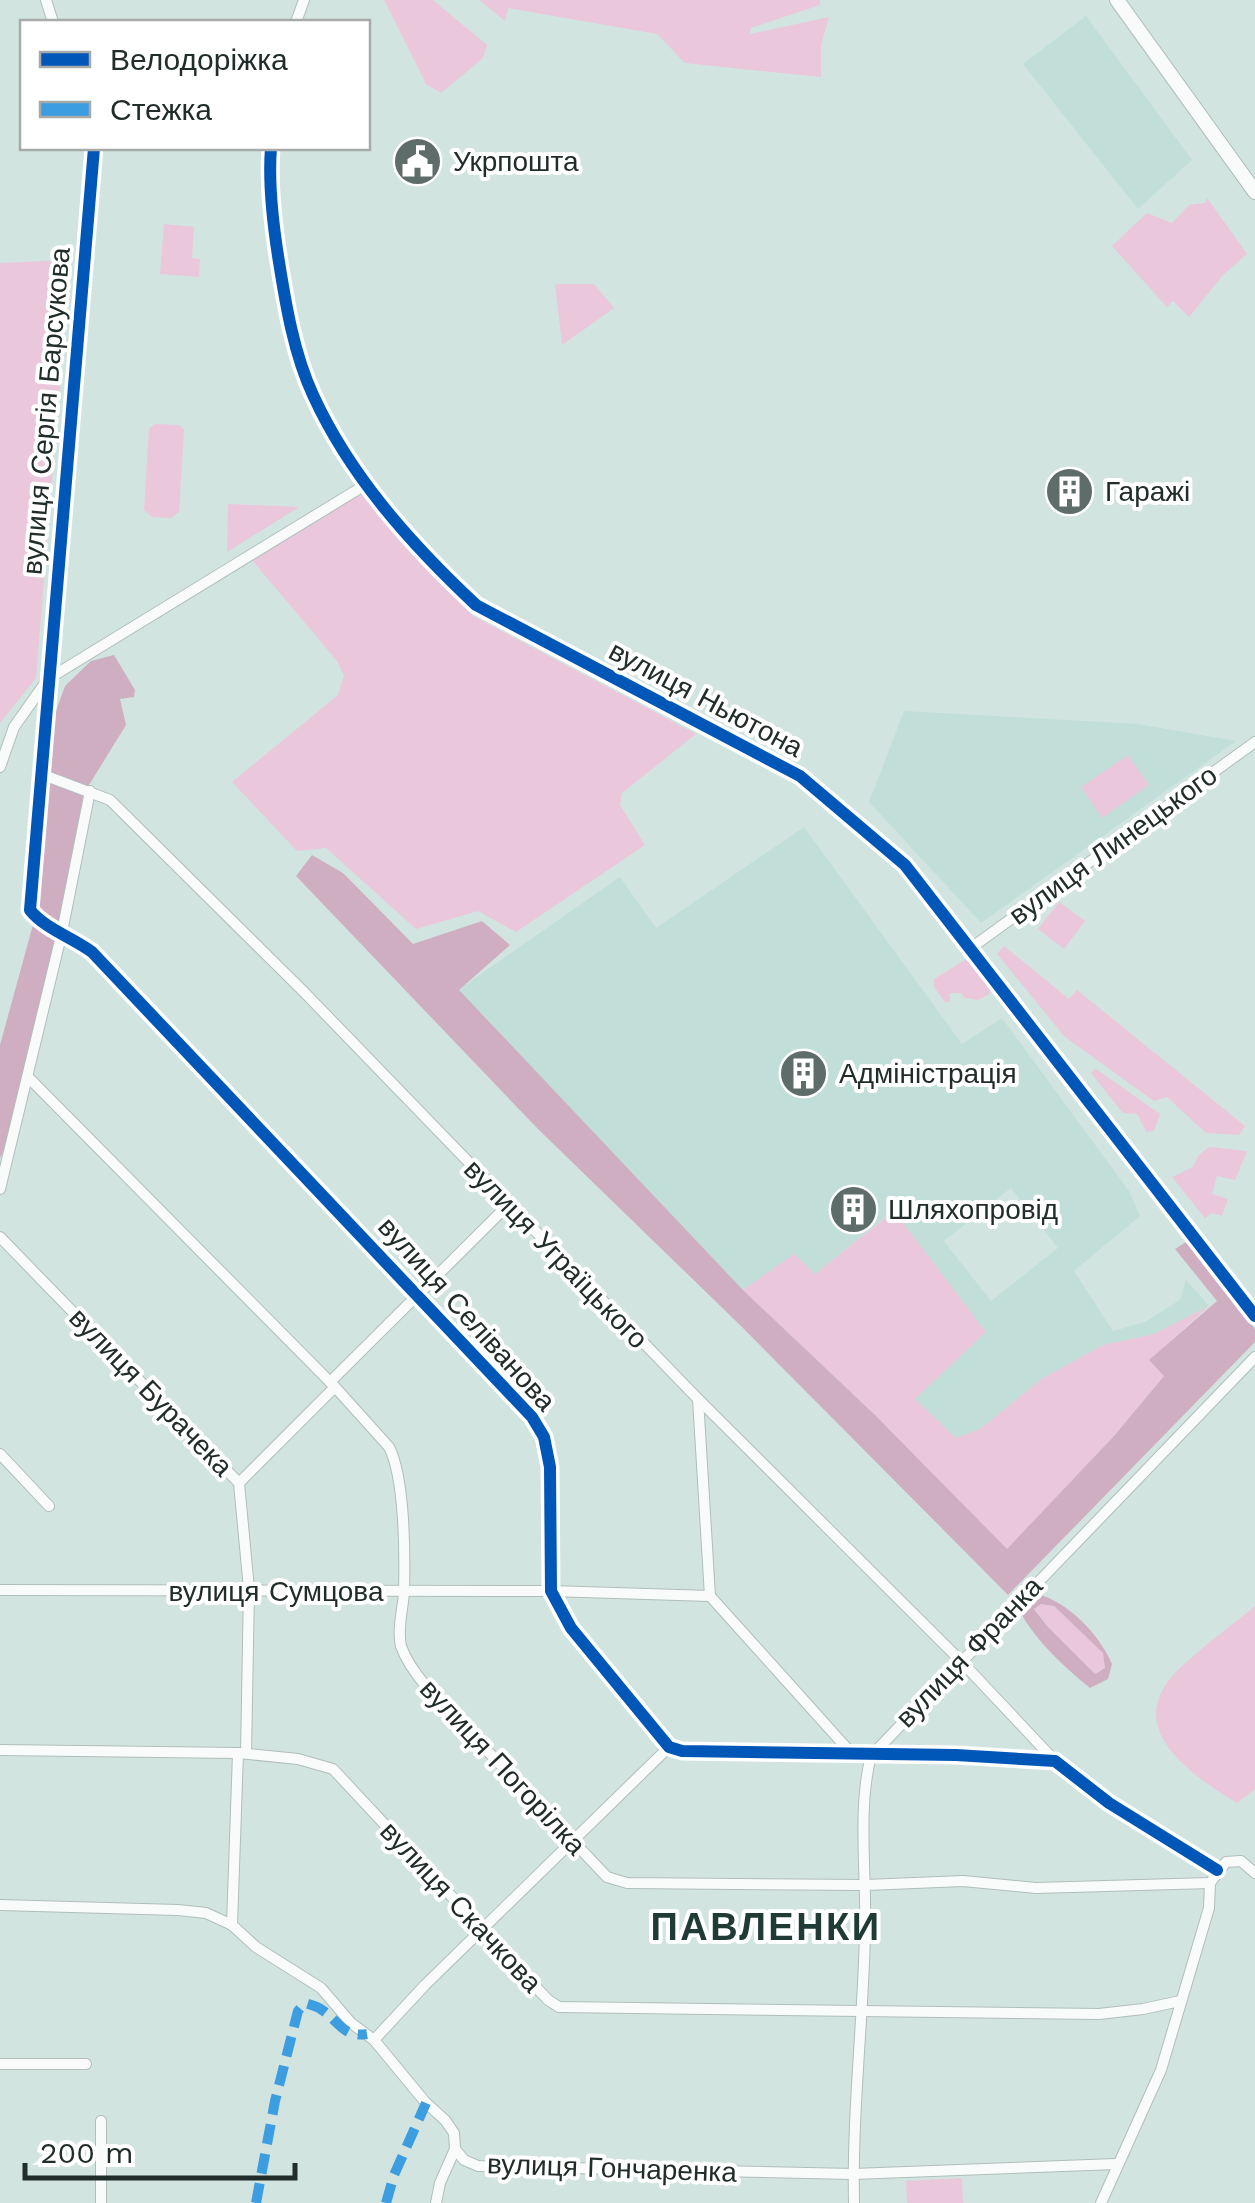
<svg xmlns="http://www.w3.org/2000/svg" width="1255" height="2203" font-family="'Work Sans',sans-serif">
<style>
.built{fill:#c1dfd8;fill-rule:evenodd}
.green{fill:#eac7da}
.forest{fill:#d0aec1;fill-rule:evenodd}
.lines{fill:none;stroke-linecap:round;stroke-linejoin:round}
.minor-casing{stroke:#b0bebb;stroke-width:12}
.major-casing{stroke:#b0bebb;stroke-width:16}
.minor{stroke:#f8fbfa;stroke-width:10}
.major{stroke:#f8fbfa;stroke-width:14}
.quiet{stroke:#3c9de1;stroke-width:10;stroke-dasharray:20 10;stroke-linecap:butt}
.cycleway-casing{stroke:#fff;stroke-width:19}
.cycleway{stroke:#0057b8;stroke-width:12}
.labels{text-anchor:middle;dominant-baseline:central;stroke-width:8;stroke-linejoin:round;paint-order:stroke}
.poi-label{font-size:28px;fill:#212d2a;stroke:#fff;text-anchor:start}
.street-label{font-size:28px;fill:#212d2a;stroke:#fff}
.district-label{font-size:38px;font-weight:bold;letter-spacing:2.5px;fill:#203b35;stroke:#fff}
</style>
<rect width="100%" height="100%" fill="#d2e4e0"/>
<g class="built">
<path d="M 1086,16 L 1192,160 L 1138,209 L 1023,64 Z"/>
<path d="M 904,711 L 1138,724 L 1236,741 L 981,923 L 869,802 Z"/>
<path d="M 804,827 L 962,1044 L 1002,1018 L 1129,1191 L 1140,1216 L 1074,1271 L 1113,1331 L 1145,1322 L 1180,1300 L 1186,1280 L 1209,1306 L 1154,1334 L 1103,1345 L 1043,1378 L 980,1429 L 956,1439 L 915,1400 L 893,1211 L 815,1274 L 794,1255 L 743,1290 L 458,990 L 620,877 L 656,928 ZM 1011,1188 L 1058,1248 L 991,1301 L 944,1241 Z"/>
</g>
<g class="green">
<path d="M 384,0 L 433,0 L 487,45 L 483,58 L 441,93 L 426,84 Z"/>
<path d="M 479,0 L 820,0 L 820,5 L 751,28 L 750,34 L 829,17 L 821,45 L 821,77 L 685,63 L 657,34 L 508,8 L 505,21 Z"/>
<path d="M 1207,198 L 1247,254 L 1223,275 L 1189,317 L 1173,301 L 1167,307 L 1112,246 L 1147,213 L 1172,223 L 1189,205 L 1205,203 Z"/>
<path d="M 164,224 L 194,227 L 192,258 L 200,259 L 199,277 L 160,274 Z"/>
<path d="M 70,260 L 36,678 L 0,723 L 0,263 Z"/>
<path d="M 555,284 L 594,284 L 614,308 L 562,345 Z"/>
<path d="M 155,424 L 179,425 L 184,430 L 179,512 L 171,518 L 152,517 L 144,510 L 149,428 Z"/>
<path d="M 359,493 L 368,498 L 473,616 L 696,734 L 622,793 L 620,805 L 645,845 L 516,932 L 478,911 L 416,929 L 326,848 L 297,851 L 232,782 L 338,695 L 344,676 L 337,661 L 251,559 Z"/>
<path d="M 228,504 L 299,507 L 227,552 Z"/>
<path d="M 1128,755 L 1149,785 L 1102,818 L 1081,787 Z"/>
<path d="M 1059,902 L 1085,921 L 1064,949 L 1038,929 Z"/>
<path d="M 1004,946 L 1069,999 L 1077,990 L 1245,1126 L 1239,1135 L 1206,1133 L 1167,1097 L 1154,1101 L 1065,1037 L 997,954 Z"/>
<path d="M 968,958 L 990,985 L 990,994 L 978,1000 L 965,998 L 961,993 L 950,993 L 950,1002 L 945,1002 L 934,987 L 934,979 Z"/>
<path d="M 1096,1069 L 1160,1114 L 1154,1131 L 1146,1132 L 1137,1114 L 1123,1113 L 1091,1073 Z"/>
<path d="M 1209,1147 L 1247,1151 L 1235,1180 L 1217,1176 L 1212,1194 L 1228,1199 L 1222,1216 L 1212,1213 L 1205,1218 L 1172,1177 L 1193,1167 L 1198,1156 Z"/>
<path d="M 894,1211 L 986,1332 L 915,1399 L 956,1438 L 980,1429 L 1043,1378 L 1103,1345 L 1154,1334 L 1209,1306 L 1150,1360 L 1164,1376 L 1114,1436 L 1007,1550 L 875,1415 L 743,1290 L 794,1254 L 815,1274 Z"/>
<path d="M 1041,1604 L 1054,1606 L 1103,1653 L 1105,1668 L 1095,1674 L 1047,1626 L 1034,1608 Z"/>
<path d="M 1255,1606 L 1255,1789 L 1237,1803 C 1193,1776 1121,1729 1176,1672 C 1200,1648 1229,1628 1255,1606 Z"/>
<path d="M 962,2178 L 963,2203 L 907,2203 L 906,2181 Z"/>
</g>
<g class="forest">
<path d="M 114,655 L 135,690 L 134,697 L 120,699 L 126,725 L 89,785 L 74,872 L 7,1145 L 0,1158 L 0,1045 L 39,903 L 53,719 L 65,686 L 91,661 Z"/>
<path d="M 312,855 L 343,873 L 413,944 L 482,921 L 510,945 L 459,990 L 743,1290 L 875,1415 L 1007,1549 L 1114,1436 L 1164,1376 L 1149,1360 L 1217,1301 L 1175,1249 L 1186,1242 L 1255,1329 L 1255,1342 L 1008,1595 L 743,1328 L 538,1129 L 296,876 Z"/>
<path d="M 1038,1594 C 1069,1603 1099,1634 1112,1664 L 1108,1679 L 1090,1688 C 1063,1666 1037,1642 1020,1612 ZM 1041,1604 L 1054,1606 L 1103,1653 L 1105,1668 L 1095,1674 L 1047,1626 L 1034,1609 Z"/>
</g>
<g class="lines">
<defs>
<g id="minor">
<path d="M 46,0 L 53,22"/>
<path d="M 296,22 L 304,0"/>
<path d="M 94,148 L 30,910 C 44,928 73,938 92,952 L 532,1417 L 544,1437 L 550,1467 L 551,1591 L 571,1628 L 669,1747 L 682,1751 L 956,1755 L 1055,1761 L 1109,1803 L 1217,1870"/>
<path d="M 271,148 C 268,185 273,225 279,262 C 286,306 294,354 313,395 C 350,476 411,544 476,605 L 800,776 L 905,865 L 1255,1316"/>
<path d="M 0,767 L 14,727 L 48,679 L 365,485"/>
<path d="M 41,774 L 110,800 L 303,991 L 698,1399 L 961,1661 L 1055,1761"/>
<path d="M 971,948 L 1255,742"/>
<path d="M 28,1077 L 335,1387 L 389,1447 C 405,1478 405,1556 404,1592 C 403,1609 397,1629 401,1646 C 406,1661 415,1673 425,1685 L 607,1877 L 627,1883 L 866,1885 L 963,1881 L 1036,1888 L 1210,1883"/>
<path d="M 0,1189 L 62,932 L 90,791"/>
<path d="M 0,1237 L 239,1483 L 249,1589 L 246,1753"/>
<path d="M 330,1382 L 508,1205"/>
<path d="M 0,1454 L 49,1506"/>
<path d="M 239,1483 L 335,1387"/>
<path d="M 0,1590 L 551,1591 L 710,1596 L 698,1399"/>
<path d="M 710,1596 L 853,1755"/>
<path d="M 0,1750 L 238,1753 L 298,1759 L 333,1769 L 548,2000 L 559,2007 L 1099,2014 L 1143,2009 L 1180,2001"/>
<path d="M 0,1905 L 178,1910 L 206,1913 L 232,1925 L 256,1947 L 321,1988 L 351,2023 L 374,2040 L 426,2103 L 445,2120 L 454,2133 L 455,2149 L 464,2160 L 478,2166 L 853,2174 L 1116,2164"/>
<path d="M 232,1925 L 238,1753"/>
<path d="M 374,2040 L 425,1985 L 669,1747"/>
<path d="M 0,2064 L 86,2064"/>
<path d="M 101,2121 L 101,2203"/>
<path d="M 436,2203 L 440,2183 L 455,2149"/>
<path d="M 854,2203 C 852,2113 863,2023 865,1933 C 867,1878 857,1809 871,1756 L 1255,1357"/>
<path d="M 1101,2203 L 1161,2070 L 1209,1908 L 1210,1883 L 1226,1862 L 1241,1861 L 1255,1873"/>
</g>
<path id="major" d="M 1117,0 L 1255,192"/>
</defs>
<use href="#minor" class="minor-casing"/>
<use href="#major" class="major-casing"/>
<use href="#minor" class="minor"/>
<use href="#major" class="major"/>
<g class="quiet">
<path d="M 256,2203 L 275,2101 L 298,2011 L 305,2003 C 311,2005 317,2006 322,2010 C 339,2021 343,2038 367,2034"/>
<path d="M 386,2203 L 394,2175 L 426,2103"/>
</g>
<defs>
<g id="cycleway">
<path d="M 94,148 L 30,910 C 44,928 73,938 92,952 L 532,1417 L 544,1437 L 550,1467 L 551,1591 L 571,1628 L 669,1747 L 682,1751 L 956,1755 L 1055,1761 L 1109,1803 L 1217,1870"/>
<path d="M 271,148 C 268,185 273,225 279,262 C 286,306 294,354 313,395 C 350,476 411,544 476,605 L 800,776 L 905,865 L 1255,1316"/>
</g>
</defs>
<use href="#cycleway" class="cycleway-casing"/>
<use href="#cycleway" class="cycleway"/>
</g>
<defs>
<symbol id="civic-disc" viewBox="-11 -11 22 22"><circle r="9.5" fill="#5f6d6a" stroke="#fff"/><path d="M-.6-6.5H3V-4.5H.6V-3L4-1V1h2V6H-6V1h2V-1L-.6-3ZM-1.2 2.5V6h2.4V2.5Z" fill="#fff"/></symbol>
<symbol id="building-disc" viewBox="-11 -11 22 22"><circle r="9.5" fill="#5f6d6a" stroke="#fff"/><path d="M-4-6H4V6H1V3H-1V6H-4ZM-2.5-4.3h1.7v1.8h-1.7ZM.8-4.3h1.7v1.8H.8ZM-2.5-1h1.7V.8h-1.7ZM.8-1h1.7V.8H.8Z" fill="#fff"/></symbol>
</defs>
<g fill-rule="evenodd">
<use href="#civic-disc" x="390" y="134" width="55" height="55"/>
<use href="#building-disc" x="1042" y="464" width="55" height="55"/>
<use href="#building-disc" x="776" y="1046" width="55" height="55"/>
<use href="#building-disc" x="826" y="1182" width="55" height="55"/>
</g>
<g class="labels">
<g class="poi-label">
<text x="453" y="161">Укрпошта</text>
<text x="1105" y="491">Гаражі</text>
<text x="839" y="1073">Адміністрація</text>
<text x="888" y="1209">Шляхопровід</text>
</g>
<g class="street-label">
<text transform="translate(46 411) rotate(-85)">вулиця Сергія Барсукова</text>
<text transform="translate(706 699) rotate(28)">вулиця Ньютона</text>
<text transform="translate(1113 845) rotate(-36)">вулиця Линецького</text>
<text transform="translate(556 1254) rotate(46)">вулиця Уграїцького</text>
<text transform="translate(467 1314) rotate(48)">вулиця Селіванова</text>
<text transform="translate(151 1392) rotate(46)">вулиця Бурачека</text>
<text x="276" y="1591">вулиця Сумцова</text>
<text transform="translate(969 1652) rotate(-46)">вулиця Франка</text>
<text transform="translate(503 1767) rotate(47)">вулиця Погорілка</text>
<text transform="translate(461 1907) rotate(47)">вулиця Скачкова</text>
<text transform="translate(612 2168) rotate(2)">вулиця Гончаренка</text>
</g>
<g class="district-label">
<text x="766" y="1927">ПАВЛЕНКИ</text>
</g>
</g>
<rect x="20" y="20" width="350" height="130" fill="#ffffff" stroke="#a6abaa" stroke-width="2.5"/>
<rect x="40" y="52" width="50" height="15" fill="#0057b8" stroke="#a6abaa" stroke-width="2.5"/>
<text x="110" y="70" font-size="30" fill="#212d2a">Велодоріжка</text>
<rect x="40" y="102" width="50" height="15" fill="#3c9de1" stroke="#a6abaa" stroke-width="2.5"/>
<text x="110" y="120" font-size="30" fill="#212d2a">Стежка</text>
<path d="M25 2163v15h270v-15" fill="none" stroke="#212d2a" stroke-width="5"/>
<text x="40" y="2163" font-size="30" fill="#212d2a" stroke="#ffffff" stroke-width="8" paint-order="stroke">200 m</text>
</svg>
